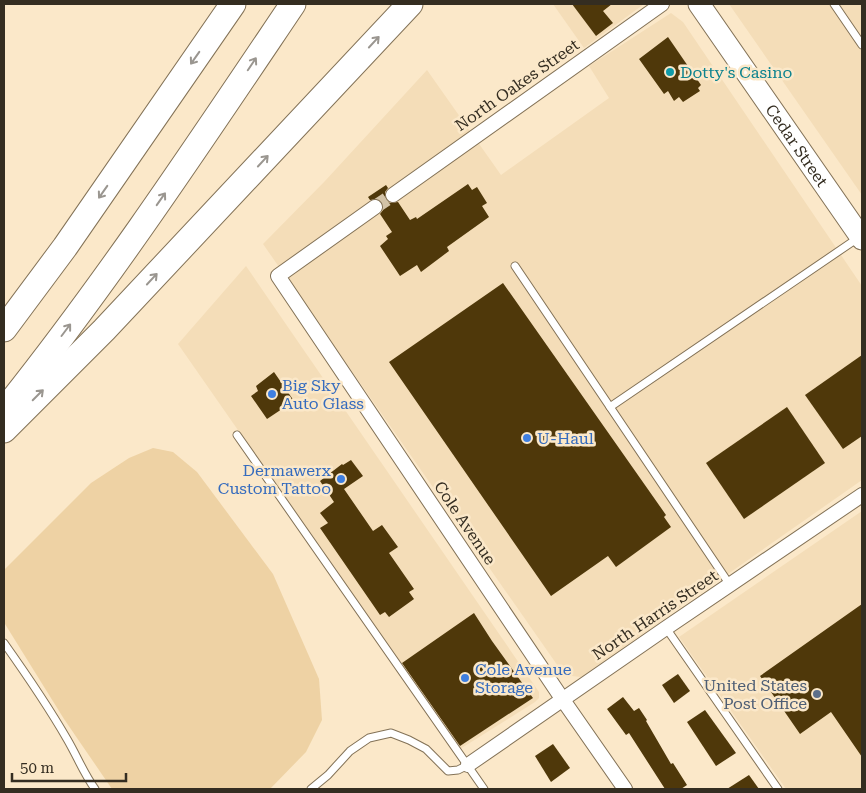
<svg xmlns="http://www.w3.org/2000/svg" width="866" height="793" font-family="'Roboto Serif',serif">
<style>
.built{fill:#f4ddb8}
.green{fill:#eed2a4}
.building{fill:#4f380a}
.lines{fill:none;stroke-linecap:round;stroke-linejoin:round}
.minor-tunnel{stroke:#d3c3a7;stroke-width:14;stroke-dasharray:14 7;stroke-linecap:butt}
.service-casing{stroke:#837257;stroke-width:9}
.minor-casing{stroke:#837257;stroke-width:16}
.primary-casing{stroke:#837257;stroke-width:23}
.motorway-casing{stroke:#837257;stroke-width:27}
.service{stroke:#fff;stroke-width:7}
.minor{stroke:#fff;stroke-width:14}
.primary{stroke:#fff;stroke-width:21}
.motorway{stroke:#fff;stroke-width:25}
.oneway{stroke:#9a9690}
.culture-dot{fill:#0f9aa8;stroke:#fbe8c9;stroke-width:2}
.shop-dot{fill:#3f7fe0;stroke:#fbe8c9;stroke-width:2}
.service-dot{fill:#5c6f8a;stroke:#fbe8c9;stroke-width:2}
.labels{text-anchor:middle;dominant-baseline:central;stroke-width:5;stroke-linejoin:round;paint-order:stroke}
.culture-label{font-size:16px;fill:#0d838f;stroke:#fbe8c9;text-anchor:start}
.street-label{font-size:16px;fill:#342d21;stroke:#fbe8c9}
.shop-label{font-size:16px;fill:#366cbe;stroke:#fbe8c9;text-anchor:start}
.service-label{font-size:16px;fill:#4e5e75;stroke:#fbe8c9;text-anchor:end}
</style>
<rect width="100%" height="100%" fill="#fbe8c9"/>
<g class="built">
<path d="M 553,4 L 644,4 L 584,48 Z"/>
<path d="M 729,4 L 862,4 L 862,195 Z"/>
<path d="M 671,13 L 683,22 L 862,286 L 862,480 L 581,677 L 572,676 L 560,669 L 263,244 L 325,181 L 427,70 L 501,175 L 609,98 L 589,66 Z"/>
<path d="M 246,266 L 539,692 L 539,698 L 535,702 L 460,749 L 178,344 Z"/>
<path d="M 862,511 L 862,789 L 786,789 L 679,637 Z"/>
</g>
<path class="green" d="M 153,448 L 173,452 L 197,472 L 273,574 L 319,679 L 322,720 L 306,752 L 270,789 L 112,789 L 64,719 L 5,624 L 4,570 L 91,483 L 129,458 Z"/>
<g class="building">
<path d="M 572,4 L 612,4 L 603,11 L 613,23 L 596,36 Z"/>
<path d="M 668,37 L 701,85 L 698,88 L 700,91 L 683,102 L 679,97 L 674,101 L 668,91 L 664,94 L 639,59 Z"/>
<path d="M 468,184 L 472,190 L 477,187 L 487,203 L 482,206 L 489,217 L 447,247 L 449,251 L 421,272 L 417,265 L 400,276 L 380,246 L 388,239 L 386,236 L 392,232 L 380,214 L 383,210 L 382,202 L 378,199 L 370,200 L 368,197 L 386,185 L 388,188 L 385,192 L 386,200 L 390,203 L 398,202 L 410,220 L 416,217 L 417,219 Z"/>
<path d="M 503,283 L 666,515 L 664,517 L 671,527 L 616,567 L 608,556 L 551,596 L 389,362 Z"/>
<path d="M 862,355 L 862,436 L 843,449 L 805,395 Z"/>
<path d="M 274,372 L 294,401 L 267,419 L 251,396 L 258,391 L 256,386 Z"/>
<path d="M 787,407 L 825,463 L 744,519 L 706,463 Z"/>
<path d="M 351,460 L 363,476 L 344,489 L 373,531 L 382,525 L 398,547 L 389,553 L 414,589 L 409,592 L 414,599 L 389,617 L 385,612 L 380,615 L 320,528 L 328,523 L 320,513 L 334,502 L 320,481 L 342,464 L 343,465 Z"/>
<path d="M 862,604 L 862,757 L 831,712 L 800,734 L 760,676 Z"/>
<path d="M 474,613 L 492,641 L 533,698 L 460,746 L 402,663 Z"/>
<path d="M 678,674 L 690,691 L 674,703 L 662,685 Z"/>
<path d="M 623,697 L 634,711 L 639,708 L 647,720 L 646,721 L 671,764 L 673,763 L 687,785 L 681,789 L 665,789 L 629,733 L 626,735 L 607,709 Z"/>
<path d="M 705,710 L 736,753 L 716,766 L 687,722 Z"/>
<path d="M 553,744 L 570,768 L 551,782 L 535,756 Z"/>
<path d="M 749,775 L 759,789 L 727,789 Z"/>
</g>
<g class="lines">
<path class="minor-tunnel" d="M 375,207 L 393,195"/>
<defs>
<g id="service">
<path d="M 834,4 L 862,45"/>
<path d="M 515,266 L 730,585"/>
<path d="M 610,407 L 858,238"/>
<path d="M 237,435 L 484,789"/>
<path d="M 666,628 L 778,789"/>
<path d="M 4,643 C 26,674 48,706 67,739 C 77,756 84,774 95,789"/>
<path d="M 311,789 L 328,775 L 350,751 L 369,738 L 391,733 L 409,740 L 426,749 L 448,771 L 458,770 L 468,765"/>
</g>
<g id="minor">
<path d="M 393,195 L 662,4"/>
<path d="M 375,207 L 278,276 L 563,700 L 625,789"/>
<path d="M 468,765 L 666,628 L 862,495"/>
</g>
<g id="primary">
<path id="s1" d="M 699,4 L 862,239"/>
</g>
<g id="motorway">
<path d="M 4,329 L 65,247 L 233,4"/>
<path d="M 4,411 C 108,281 200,142 293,4"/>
<path d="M 4,430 L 104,330 L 410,4"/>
</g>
</defs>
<use href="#service" class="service-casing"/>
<use href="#minor" class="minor-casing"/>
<use href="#primary" class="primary-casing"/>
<use href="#motorway" class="motorway-casing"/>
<use href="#service" class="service"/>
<use href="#minor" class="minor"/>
<use href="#primary" class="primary"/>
<use href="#motorway" class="motorway"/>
</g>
<defs><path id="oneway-shaft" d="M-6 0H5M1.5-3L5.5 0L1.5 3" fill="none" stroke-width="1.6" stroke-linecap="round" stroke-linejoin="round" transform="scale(1.25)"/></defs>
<g class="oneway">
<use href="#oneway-shaft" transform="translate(374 42) rotate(-47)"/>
<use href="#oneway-shaft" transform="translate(195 58) rotate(125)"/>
<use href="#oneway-shaft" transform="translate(252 64) rotate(-56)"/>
<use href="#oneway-shaft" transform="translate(263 161) rotate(-47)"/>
<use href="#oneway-shaft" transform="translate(103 192) rotate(125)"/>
<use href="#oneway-shaft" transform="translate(161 199) rotate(-55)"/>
<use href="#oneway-shaft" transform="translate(152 279) rotate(-47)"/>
<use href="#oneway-shaft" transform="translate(66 330) rotate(-53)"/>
<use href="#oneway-shaft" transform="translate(38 395) rotate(-45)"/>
</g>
<circle class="culture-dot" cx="670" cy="72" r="5"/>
<g class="shop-dot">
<circle cx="272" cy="394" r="5"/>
<circle cx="527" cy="438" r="5"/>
<circle cx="341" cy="479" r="5"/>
<circle cx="465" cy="678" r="5"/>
</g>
<circle class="service-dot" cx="817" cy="694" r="5"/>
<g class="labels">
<g class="culture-label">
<text x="680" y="72">Dotty's Casino</text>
</g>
<g class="street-label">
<text transform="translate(517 85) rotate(-35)">North Oakes Street</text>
<text stroke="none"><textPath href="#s1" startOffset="172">Cedar Street</textPath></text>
<text transform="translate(465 523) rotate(56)">Cole Avenue</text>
<text transform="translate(655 615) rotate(-34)">North Harris Street</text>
</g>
<g class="shop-label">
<text x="282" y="385">Big Sky<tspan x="282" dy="18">Auto Glass</tspan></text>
<text x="537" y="438">U-Haul</text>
<text x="331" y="470" text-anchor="end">Dermawerx<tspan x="331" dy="18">Custom Tattoo</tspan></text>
<text x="475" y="669">Cole Avenue<tspan x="475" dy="18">Storage</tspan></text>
</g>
<g class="service-label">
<text x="807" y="685">United States<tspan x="807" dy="18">Post Office</tspan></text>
</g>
</g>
<rect width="866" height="793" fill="none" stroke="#342d21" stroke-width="10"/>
<path d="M12 773v8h114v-8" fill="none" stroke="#342d21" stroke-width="2.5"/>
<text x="20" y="773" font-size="15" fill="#342d21" stroke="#fbe8c9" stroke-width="4" paint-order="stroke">50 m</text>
</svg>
